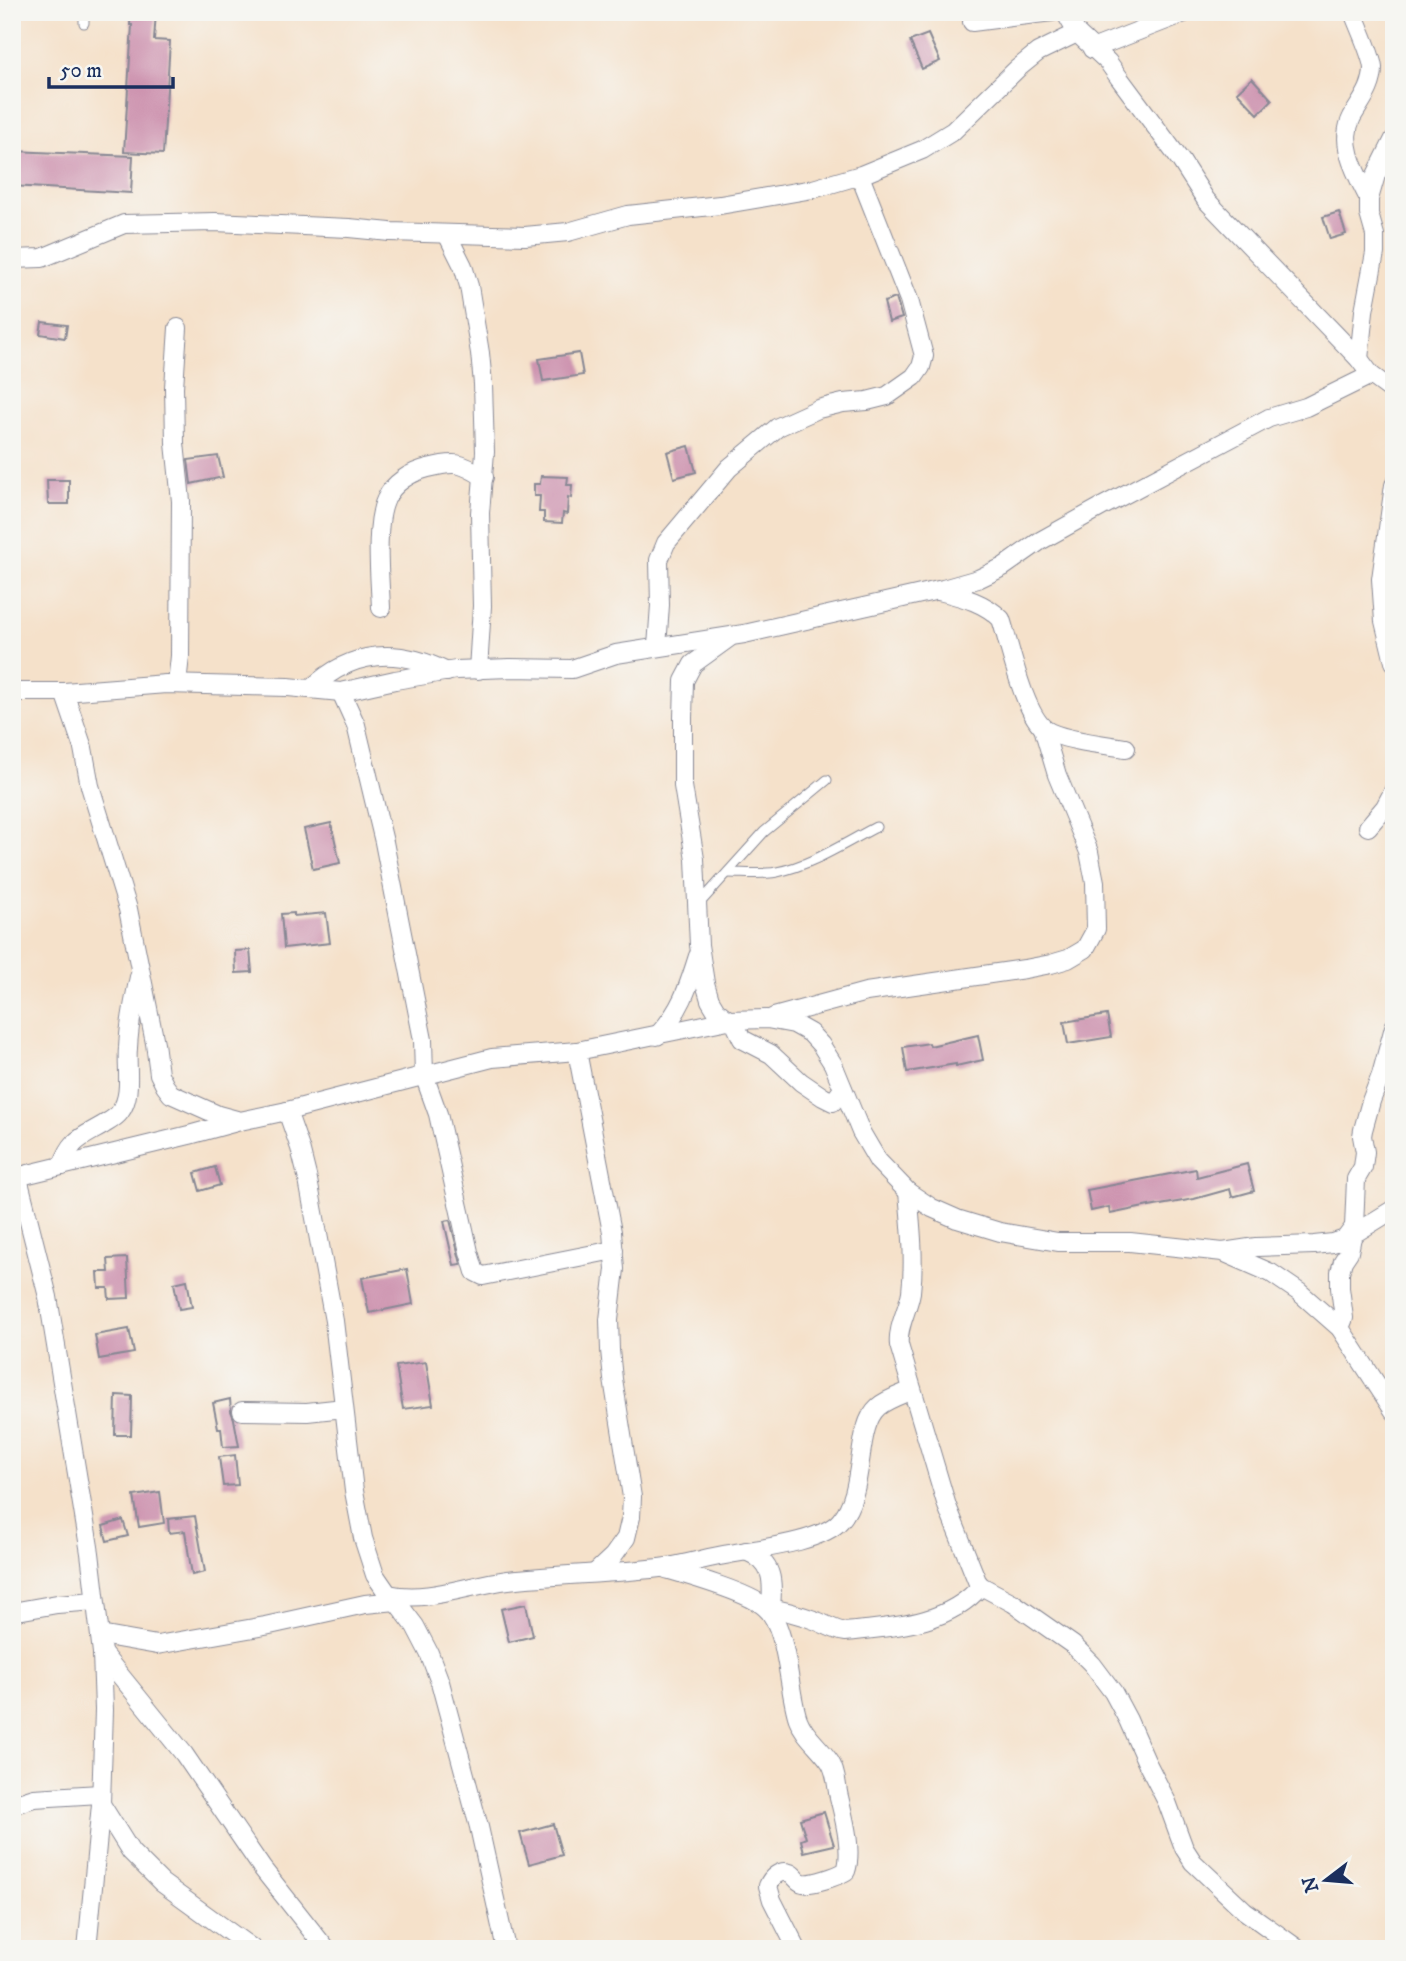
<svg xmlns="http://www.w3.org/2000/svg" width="1406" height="1961" font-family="'IM FELL DW Pica',serif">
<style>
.building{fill:#ce94b0}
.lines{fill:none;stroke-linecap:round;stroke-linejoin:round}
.lane-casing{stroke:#888894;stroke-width:11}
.street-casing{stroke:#888894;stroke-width:20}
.lane{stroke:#fff;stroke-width:9}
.street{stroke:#fff;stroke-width:18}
</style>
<rect width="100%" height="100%" fill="#f6f6f2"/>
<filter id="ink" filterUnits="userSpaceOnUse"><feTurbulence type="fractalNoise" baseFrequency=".0143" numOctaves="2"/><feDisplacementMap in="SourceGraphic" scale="14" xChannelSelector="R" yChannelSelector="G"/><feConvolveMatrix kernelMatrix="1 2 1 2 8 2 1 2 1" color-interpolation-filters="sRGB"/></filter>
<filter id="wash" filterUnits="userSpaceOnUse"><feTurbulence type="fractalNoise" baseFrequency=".00686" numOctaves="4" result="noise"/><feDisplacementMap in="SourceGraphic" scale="28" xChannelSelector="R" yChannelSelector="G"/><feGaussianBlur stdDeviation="1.57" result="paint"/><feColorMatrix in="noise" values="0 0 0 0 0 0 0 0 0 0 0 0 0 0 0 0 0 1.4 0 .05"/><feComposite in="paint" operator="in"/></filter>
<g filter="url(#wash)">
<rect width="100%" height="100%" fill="#f5e1ca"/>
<g id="blocks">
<g class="building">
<path d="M 131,12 L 156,12 L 154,40 L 170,41 L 163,154 L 124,152 L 132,25 L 130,25 Z"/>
<path d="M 928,34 L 940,61 L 922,69 L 910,41 Z"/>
<path d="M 1252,78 L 1272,100 L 1258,114 L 1237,92 Z"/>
<path d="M 12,151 L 133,156 L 131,193 L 12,186 Z"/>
<path d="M 1339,212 L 1346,234 L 1330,239 L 1323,217 Z"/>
<path d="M 896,298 L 902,318 L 889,322 L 884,302 Z"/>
<path d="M 42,322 L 67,325 L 65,338 L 40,334 Z"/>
<path d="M 579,353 L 583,375 L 543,381 L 539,359 Z"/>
<path d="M 689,446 L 696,472 L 674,478 L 667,452 Z"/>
<path d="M 218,456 L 223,477 L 191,484 L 188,460 Z"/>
<path d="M 541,476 L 568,477 L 567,485 L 572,485 L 571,498 L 568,497 L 567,514 L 563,513 L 562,523 L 544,522 L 544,512 L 539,512 L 540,496 L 534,496 L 534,484 L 540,484 Z"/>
<path d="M 47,480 L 69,480 L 69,504 L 48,504 Z"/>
<path d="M 331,823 L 340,863 L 313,869 L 304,829 Z"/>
<path d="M 294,913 L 294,916 L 326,913 L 330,943 L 284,948 L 281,914 Z"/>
<path d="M 250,950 L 252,972 L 236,973 L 235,951 Z"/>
<path d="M 1107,1015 L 1111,1037 L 1068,1044 L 1064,1022 Z"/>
<path d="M 978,1035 L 983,1060 L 956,1066 L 956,1064 L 907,1072 L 903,1047 L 929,1043 L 930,1046 Z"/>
<path d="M 1247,1164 L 1254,1191 L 1232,1197 L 1230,1189 L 1194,1199 L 1149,1207 L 1149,1206 L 1110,1214 L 1109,1207 L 1091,1211 L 1087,1190 L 1196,1169 L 1197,1177 Z"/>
<path d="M 215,1167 L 220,1185 L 200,1191 L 195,1173 Z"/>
<path d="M 450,1220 L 461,1264 L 454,1265 L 444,1221 Z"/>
<path d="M 127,1258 L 129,1298 L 109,1299 L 108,1288 L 99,1288 L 98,1272 L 109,1272 L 108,1259 Z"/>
<path d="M 407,1269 L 413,1304 L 369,1313 L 362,1278 Z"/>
<path d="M 187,1280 L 192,1307 L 179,1309 L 174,1283 Z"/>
<path d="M 129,1329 L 134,1353 L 99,1359 L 95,1335 Z"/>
<path d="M 426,1362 L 433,1405 L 403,1409 L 396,1366 Z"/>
<path d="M 116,1395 L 132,1396 L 131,1435 L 115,1435 Z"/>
<path d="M 230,1399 L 231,1411 L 234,1419 L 239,1446 L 223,1447 L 221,1428 L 218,1428 L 213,1403 Z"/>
<path d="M 235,1455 L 238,1485 L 223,1486 L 219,1457 Z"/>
<path d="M 160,1492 L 164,1523 L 139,1527 L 134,1496 Z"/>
<path d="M 195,1516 L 205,1572 L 192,1575 L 185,1531 L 169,1533 L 168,1519 Z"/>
<path d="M 123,1520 L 128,1536 L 107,1541 L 103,1526 Z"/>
<path d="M 526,1604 L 533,1636 L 509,1642 L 501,1609 Z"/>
<path d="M 824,1812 L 834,1845 L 804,1852 L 801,1840 L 806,1838 L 800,1819 Z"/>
<path d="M 553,1824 L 562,1855 L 529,1864 L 520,1833 Z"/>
</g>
</g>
</g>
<g filter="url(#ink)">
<use href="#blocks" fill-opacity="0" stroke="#888894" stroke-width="2"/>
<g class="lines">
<defs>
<g id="lane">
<path d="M 84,23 L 84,12"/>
<path d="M 728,873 C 744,873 761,875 777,872 C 812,865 845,843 876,827"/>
<path d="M 698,905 L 764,832 L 827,780"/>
</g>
<g id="street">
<path d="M 1065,12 L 1077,33 L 1108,62 L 1120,79 L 1181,161 L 1206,200 L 1359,359 L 1371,375 L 1394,392"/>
<path d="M 1353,12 C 1358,26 1372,55 1373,68 C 1373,88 1361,101 1352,117 C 1338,144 1357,175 1369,199"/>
<path d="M 972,22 L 1052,12"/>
<path d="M 1092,49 L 1187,12"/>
<path d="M 447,234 L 463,266 L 469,286 L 480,353 L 483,384 L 485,452 L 480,513 L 482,606 L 478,670"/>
<path d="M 12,259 L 42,258 L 124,224 L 215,222 L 349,228 L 390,232 L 525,236 L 568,232 L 628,215 L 720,205 L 813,189 L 861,175 L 922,150 L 953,131 L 1017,69 L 1038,52 L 1077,33"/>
<path d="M 1359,359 L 1364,311 L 1375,253 L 1375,235 L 1369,214 L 1369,199 L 1376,175 L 1394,139"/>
<path d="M 1394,485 L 1381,579 L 1384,621 L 1394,662"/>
<path d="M 939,591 C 962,597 984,602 1001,619 C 1010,646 1024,715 1046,730 C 1060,740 1107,745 1126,748"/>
<path d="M 381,608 C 380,580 374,524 386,499 C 393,483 411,472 428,468 C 455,461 460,462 484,477"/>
<path d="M 657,647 L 660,605 L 659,560 L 666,543 L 729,468 L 778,427 L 818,409 L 843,403 L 867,401 L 887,396 L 914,377 L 921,367 L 924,356 L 909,300 L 860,176"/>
<path d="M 177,684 L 180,656 L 181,501 L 175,443 L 174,387 L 178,328"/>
<path d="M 311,689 C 351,650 398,647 447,672"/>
<path d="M 12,692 L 64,692 L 166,684 L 288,687 L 341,692 L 395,680 L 456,670 L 510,668 L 572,669 L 616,654 L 744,634 L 943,589 L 978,579 L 1003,567 L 1040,541 L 1103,506 L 1269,418 L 1306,407 L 1371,375"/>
<path d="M 64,692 L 83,748 L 90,786 L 128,909 L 155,1043 L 159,1074 L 165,1086 L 171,1094 L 218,1115 L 240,1121"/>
<path d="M 341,692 L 356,725 L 384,842 L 423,1040 L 424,1075 L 438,1114 L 469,1252 L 475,1272 L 483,1276 L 614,1250"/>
<path d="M 1368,827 L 1385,807 L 1394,790"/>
<path d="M 774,1017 L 866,992 L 1025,969 L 1051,964 L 1068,959 L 1085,949 L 1096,929 L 1095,882 L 1089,852 L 1057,775 L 1043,728"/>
<path d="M 728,1020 L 716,1010 L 710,1000 L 705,983 L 699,945 L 695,859 L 683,786 L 683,718 L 684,681 L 693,664 L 729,638"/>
<path d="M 733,1020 L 742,1039 L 771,1054 L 801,1082 L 823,1097 L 833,1102 L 843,1089"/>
<path d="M 657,1036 C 681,1011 688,988 698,956"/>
<path d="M 577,1051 L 612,1232 L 615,1269 L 609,1320 L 610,1350 L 613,1379 L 632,1497 L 631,1517 L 626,1538 L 613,1556 L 596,1572"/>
<path d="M 287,1111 L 300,1148 L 308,1180 L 334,1321 L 354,1491 L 363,1538 L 375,1575 L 388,1594 L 396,1601 L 415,1626 L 429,1653 L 440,1682 L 479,1827 L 506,1949"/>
<path d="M 62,1166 C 72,1139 79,1139 103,1125 C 109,1121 116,1118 120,1112 C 133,1095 126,1068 128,1048 C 129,1024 134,1000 139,977"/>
<path d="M 12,1178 L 189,1135 L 240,1121 L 287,1111 L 492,1058 L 577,1051 L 728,1020 L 767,1019 L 794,1024 L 810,1033 L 821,1045 L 833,1064 L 861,1132 L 878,1161 L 908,1192 L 932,1208 L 957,1219 L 1000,1232 L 1058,1242 L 1130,1242 L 1223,1252 L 1271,1273 L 1299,1292 L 1340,1328 L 1394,1411"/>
<path d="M 18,1178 L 48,1297 L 90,1553 L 102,1653 L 104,1710 L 101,1804 L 87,1949"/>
<path d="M 908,1192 C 911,1225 915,1259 911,1292 C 908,1310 897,1327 899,1345 L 947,1506 L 977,1581 L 981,1586 L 1013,1603 L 1073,1645 L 1092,1664 L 1113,1692 L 1128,1720 L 1146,1761 L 1167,1802 L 1184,1848 L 1193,1862 L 1245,1911 L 1298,1949"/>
<path d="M 1352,1235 L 1394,1209"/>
<path d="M 1223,1252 L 1256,1247 L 1314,1245 L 1333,1243 L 1345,1239 L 1354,1227"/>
<path d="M 1340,1328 L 1344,1318 L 1340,1288 L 1340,1272 L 1343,1261 L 1349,1252 L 1354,1227 L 1356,1179 L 1363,1167 L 1365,1152 L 1362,1136 L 1363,1130 L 1371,1101 L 1381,1075 L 1394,1027"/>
<path d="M 242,1411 L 307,1412 L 344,1408"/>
<path d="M 746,1551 C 774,1563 773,1580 771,1608"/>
<path d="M 666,1569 C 690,1576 747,1592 765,1607 C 788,1626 788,1691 798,1719 C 804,1736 820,1747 830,1762 C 837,1773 836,1785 839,1797 C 844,1818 853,1851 846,1871 C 838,1876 812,1885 803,1883 C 797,1882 795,1875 790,1873 C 780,1869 771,1878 768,1886 L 772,1900 L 797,1949"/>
<path d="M 388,1594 C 428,1603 467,1585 508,1580 C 561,1574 614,1574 667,1567 C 688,1564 709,1557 730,1554 C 757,1549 822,1542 840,1521 C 867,1491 854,1428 878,1407 C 887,1399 901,1395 912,1390"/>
<path d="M 765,1607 C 782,1610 798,1614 814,1620 C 825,1624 834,1630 845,1632 C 893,1627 948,1625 981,1586"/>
<path d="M 12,1612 L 57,1604 L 95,1601"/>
<path d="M 100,1635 L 157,1645 L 265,1626 L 365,1604 L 396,1601"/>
<path d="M 102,1653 L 184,1754 L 262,1868 L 326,1949"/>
<path d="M 101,1804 L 131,1852 L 162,1883 L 253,1949"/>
<path d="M 12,1805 L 34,1798 L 100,1794"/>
</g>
</defs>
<use href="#lane" class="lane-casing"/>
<use href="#street" class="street-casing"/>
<use href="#lane" class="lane"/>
<use href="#street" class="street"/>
</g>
</g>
<rect width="1406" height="1961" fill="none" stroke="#f6f6f2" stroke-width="42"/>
<g transform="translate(1326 1880) rotate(254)" stroke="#f6f6f2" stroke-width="5" paint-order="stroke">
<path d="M0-5L12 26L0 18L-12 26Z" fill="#1b2f5e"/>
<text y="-10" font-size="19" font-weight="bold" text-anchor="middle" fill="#1b2f5e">N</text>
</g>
<path d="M49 77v10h124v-10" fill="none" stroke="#1b2f5e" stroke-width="3.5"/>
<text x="60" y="77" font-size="21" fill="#1b2f5e" stroke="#f6f6f2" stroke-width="5" paint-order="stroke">50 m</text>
</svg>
